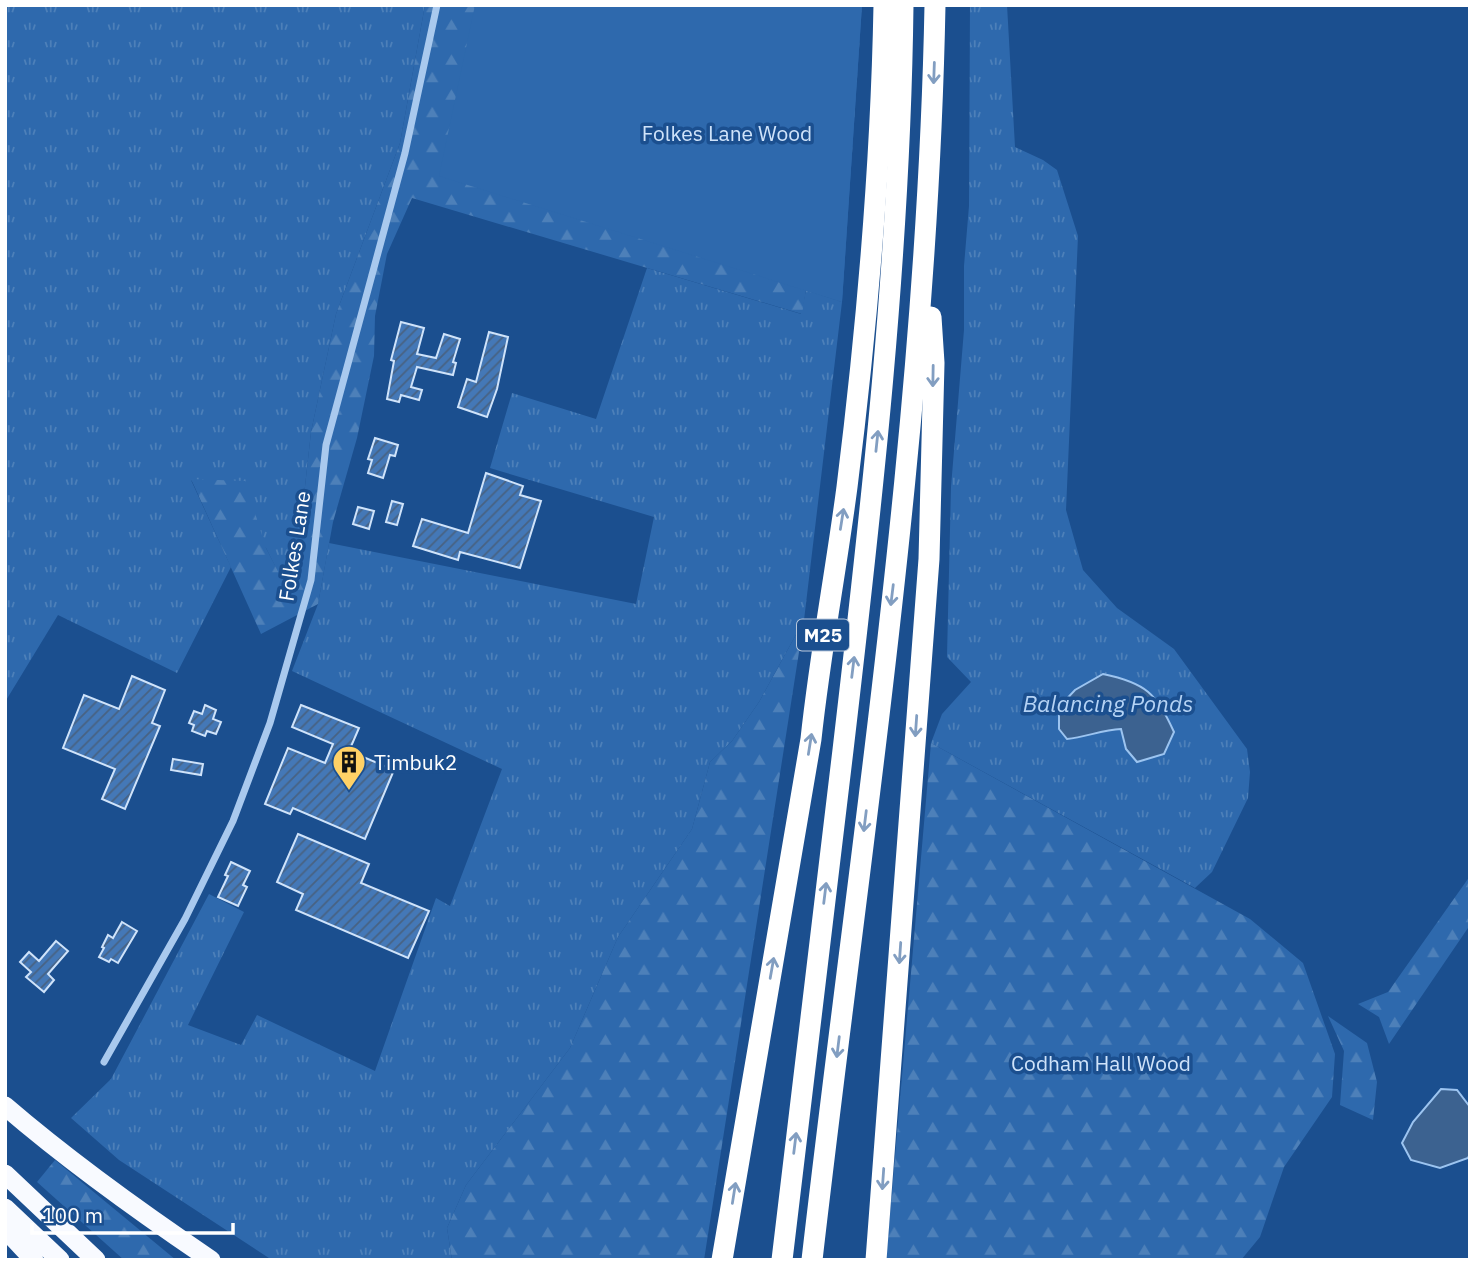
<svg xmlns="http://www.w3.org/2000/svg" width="1475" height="1265" font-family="'IBM Plex Sans',sans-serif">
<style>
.grass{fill:url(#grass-tufts)}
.forest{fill:url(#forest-firs)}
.park{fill:#2e69ad}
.water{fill:#3c6290;stroke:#9cc4f0;stroke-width:2}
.building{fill:url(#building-hatch);stroke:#cfe3fa;stroke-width:2}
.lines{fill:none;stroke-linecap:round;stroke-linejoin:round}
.minor{stroke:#a9c9ee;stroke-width:7}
.trunk{stroke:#f8faff;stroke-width:19}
.motorway{stroke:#fff;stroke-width:21}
.oneway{stroke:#829ec1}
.labels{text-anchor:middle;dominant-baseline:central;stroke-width:7;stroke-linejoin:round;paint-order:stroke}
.shield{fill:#1b4f8f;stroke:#bbcadd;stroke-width:2}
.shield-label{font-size:19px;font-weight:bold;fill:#fff}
.park-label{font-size:21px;fill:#cfe3fa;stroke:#1b4f8f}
.street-label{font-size:21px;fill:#fff;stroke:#1b4f8f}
.poi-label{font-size:21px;fill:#fff;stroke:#1b4f8f;text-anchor:start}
.water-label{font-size:23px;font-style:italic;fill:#b5d3f5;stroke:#1b4f8f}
</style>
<defs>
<pattern id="grass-tufts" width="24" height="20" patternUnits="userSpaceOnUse" patternTransform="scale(1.75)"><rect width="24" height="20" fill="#2e69ad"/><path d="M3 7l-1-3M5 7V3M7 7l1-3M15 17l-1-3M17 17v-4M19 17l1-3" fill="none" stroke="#4d80b9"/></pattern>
<pattern id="forest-firs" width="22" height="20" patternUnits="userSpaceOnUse" patternTransform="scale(1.75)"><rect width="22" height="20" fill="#2e69ad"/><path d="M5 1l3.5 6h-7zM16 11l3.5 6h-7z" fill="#4d80b9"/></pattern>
<pattern id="building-hatch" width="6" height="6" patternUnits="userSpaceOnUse" patternTransform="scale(1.75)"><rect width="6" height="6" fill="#4478b7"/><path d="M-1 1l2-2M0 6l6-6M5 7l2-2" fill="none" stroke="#486282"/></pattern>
</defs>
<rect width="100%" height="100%" fill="#1b4f8f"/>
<g class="grass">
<path d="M 5,5 L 425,5 L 400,143 L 336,314 L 311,432 L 300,532 L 285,586 L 266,548 L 191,480 L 231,567 L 177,673 L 58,615 L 5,702 Z"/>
<path d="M 970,5 L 1007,5 L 1015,147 L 1043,160 L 1057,170 L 1078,236 L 1066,510 L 1083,570 L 1117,608 L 1174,649 L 1247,749 L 1250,772 L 1248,798 L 1212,872 L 1195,888 L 931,743 L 942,714 L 971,682 L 947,657 L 951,487 L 964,330 L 964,266 L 969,206 Z"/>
<path d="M 647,268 L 801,314 L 806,290 L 842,302 L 804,620 L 759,702 L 732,741 L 710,762 L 692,829 L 618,937 L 570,1048 L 466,1185 L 447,1228 L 452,1260 L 272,1260 L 119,1160 L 71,1118 L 111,1079 L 209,894 L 244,912 L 188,1025 L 241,1045 L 257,1015 L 375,1071 L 436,898 L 450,906 L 502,769 L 292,671 L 318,604 L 329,543 L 636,604 L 654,517 L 490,468 L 512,393 L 596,419 Z"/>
</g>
<g class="forest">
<path d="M 425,5 L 862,5 L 842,302 L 806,290 L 802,314 L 412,198 L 387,254 L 375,316 L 374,356 L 357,438 L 333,522 L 318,604 L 261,634 L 191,479 L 245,481 L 266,548 L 285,585 L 300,532 L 311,432 L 336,314 L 400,143 Z"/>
<path d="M 804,620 L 704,1260 L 452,1260 L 447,1228 L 466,1185 L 570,1048 L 618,937 L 692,829 L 710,762 L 732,741 L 759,702 Z"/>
<path d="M 931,743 L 1250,919 L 1303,963 L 1335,1054 L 1332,1097 L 1284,1167 L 1260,1237 L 1241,1260 L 886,1260 Z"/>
<path d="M 1470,876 L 1470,925 L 1389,1044 L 1379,1017 L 1358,1004 L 1388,992 Z"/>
<path d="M 1328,1016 L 1367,1043 L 1377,1082 L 1373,1120 L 1340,1105 L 1344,1051 Z"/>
<path d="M 55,1160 L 176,1260 L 124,1260 L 37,1182 Z"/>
</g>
<path class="park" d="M 475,5 L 862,5 L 842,302 L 439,176 Z"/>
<g class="water">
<path d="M 1103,674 C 1146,683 1156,693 1174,732 L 1164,754 L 1137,762 L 1126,749 L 1121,729 C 1102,730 1086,737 1067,739 L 1059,729 L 1059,707 L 1075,690 Z"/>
<path d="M 1441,1089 L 1457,1090 L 1470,1107 L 1470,1154 L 1468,1158 L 1440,1168 L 1411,1160 L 1402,1143 L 1413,1122 Z"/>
</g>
<g class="building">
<path d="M 401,322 L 424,328 L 417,354 L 436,358 L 444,334 L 460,339 L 453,362 L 456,363 L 453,375 L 417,367 L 411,387 L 422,390 L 419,400 L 401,395 L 399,402 L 387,399 L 394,361 L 391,360 Z"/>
<path d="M 489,332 L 508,337 L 497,389 L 487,417 L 458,407 L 467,379 L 476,382 Z"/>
<path d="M 375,438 L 398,445 L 395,456 L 390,455 L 383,478 L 368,473 L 372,460 L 368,459 Z"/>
<path d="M 486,473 L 523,486 L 520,495 L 541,501 L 520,568 L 460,552 L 458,560 L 413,546 L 422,519 L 468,533 Z"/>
<path d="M 392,501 L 403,504 L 397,525 L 386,522 Z"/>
<path d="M 358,507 L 374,511 L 369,529 L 353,524 Z"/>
<path d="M 132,676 L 165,690 L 152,723 L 160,726 L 125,809 L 102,799 L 115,769 L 63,748 L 84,695 L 119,709 Z"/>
<path d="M 205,705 L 216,710 L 213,719 L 221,722 L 216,734 L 207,731 L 205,736 L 192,731 L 194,725 L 189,723 L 194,711 L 202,714 Z"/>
<path d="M 301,705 L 359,728 L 349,751 L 394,770 L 365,839 L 293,808 L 290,814 L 265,804 L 288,748 L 325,763 L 333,744 L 292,727 Z"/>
<path d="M 173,759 L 203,764 L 201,775 L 171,770 Z"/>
<path d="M 298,834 L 369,864 L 361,883 L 429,911 L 408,958 L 296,910 L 303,894 L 277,882 Z"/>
<path d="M 231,862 L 250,871 L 243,885 L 247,887 L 238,906 L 218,897 L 228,876 L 225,875 Z"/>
<path d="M 122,922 L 137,931 L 118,963 L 111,959 L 109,962 L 99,957 L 104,948 L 102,947 L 108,935 L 113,938 Z"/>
<path d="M 56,941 L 68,951 L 48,974 L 54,980 L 44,992 L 26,977 L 31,972 L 20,962 L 29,952 L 39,961 Z"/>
</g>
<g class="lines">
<path class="minor" d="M 104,1062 L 185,919 L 233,821 L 270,723 L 311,580 L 326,445 L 405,153 L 437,5"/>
<g class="trunk">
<path d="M 5,1106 C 70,1162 140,1212 211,1260"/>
<path d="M 5,1174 L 96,1260"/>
<path d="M 5,1208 L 60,1260"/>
<path d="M 5,1229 L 34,1260"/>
</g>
<g class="motorway">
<path d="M 722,1260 L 811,739 C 820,654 836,571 847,487 C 867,327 881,166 884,5"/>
<path d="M 782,1260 C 803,1090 822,920 843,750 C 872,503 900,255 903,5"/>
<path d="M 812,1260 C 860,843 927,425 935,5"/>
<path d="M 876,1260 L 929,559 L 934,363 L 931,317"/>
</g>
</g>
<defs><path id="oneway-shaft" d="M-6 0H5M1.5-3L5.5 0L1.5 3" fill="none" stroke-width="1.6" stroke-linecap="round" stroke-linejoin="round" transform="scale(1.75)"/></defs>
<g class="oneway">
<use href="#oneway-shaft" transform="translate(934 73) rotate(92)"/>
<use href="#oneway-shaft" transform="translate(933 376) rotate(91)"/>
<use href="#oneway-shaft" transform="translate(877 441) rotate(-84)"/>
<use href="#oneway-shaft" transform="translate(842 519) rotate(-81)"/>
<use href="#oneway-shaft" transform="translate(892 595) rotate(97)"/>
<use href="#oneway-shaft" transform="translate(853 667) rotate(-83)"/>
<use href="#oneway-shaft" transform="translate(916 726) rotate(94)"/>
<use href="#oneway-shaft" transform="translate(810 744) rotate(-81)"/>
<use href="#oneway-shaft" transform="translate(865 821) rotate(97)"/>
<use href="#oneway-shaft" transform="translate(825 893) rotate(-83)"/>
<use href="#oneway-shaft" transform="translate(900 953) rotate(94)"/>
<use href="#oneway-shaft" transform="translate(772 968) rotate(-80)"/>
<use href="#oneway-shaft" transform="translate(838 1047) rotate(97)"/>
<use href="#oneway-shaft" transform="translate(795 1143) rotate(-83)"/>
<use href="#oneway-shaft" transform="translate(883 1179) rotate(94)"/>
<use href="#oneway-shaft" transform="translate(734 1193) rotate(-81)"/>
</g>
<defs>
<symbol id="building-pin" viewBox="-11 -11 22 30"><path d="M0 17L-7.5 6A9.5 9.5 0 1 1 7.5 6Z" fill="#ffd166" stroke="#1b4f8f"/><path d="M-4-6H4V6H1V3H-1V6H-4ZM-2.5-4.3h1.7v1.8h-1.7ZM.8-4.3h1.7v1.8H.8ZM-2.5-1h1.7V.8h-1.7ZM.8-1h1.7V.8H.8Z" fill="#111"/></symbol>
</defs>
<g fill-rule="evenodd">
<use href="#building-pin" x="330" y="743" width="38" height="52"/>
</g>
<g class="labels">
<rect class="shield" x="797" y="619.5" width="52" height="31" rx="5"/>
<g class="shield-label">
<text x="823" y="635">M25</text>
</g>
<g class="park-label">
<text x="727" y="133">Folkes Lane Wood</text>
<text x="1101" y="1063">Codham Hall Wood</text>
</g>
<g class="street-label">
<text transform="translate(294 546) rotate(-81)">Folkes Lane</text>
</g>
<g class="poi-label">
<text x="374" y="762">Timbuk2</text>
</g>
<g class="water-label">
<text x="1108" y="703">Balancing Ponds</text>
</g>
</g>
<rect width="1475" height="1265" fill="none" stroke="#ffffff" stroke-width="14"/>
<path d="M32 1223v10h201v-10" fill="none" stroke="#ffffff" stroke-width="3.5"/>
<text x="42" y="1223" font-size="21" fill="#ffffff" stroke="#1b4f8f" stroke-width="5" paint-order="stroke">100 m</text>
</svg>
